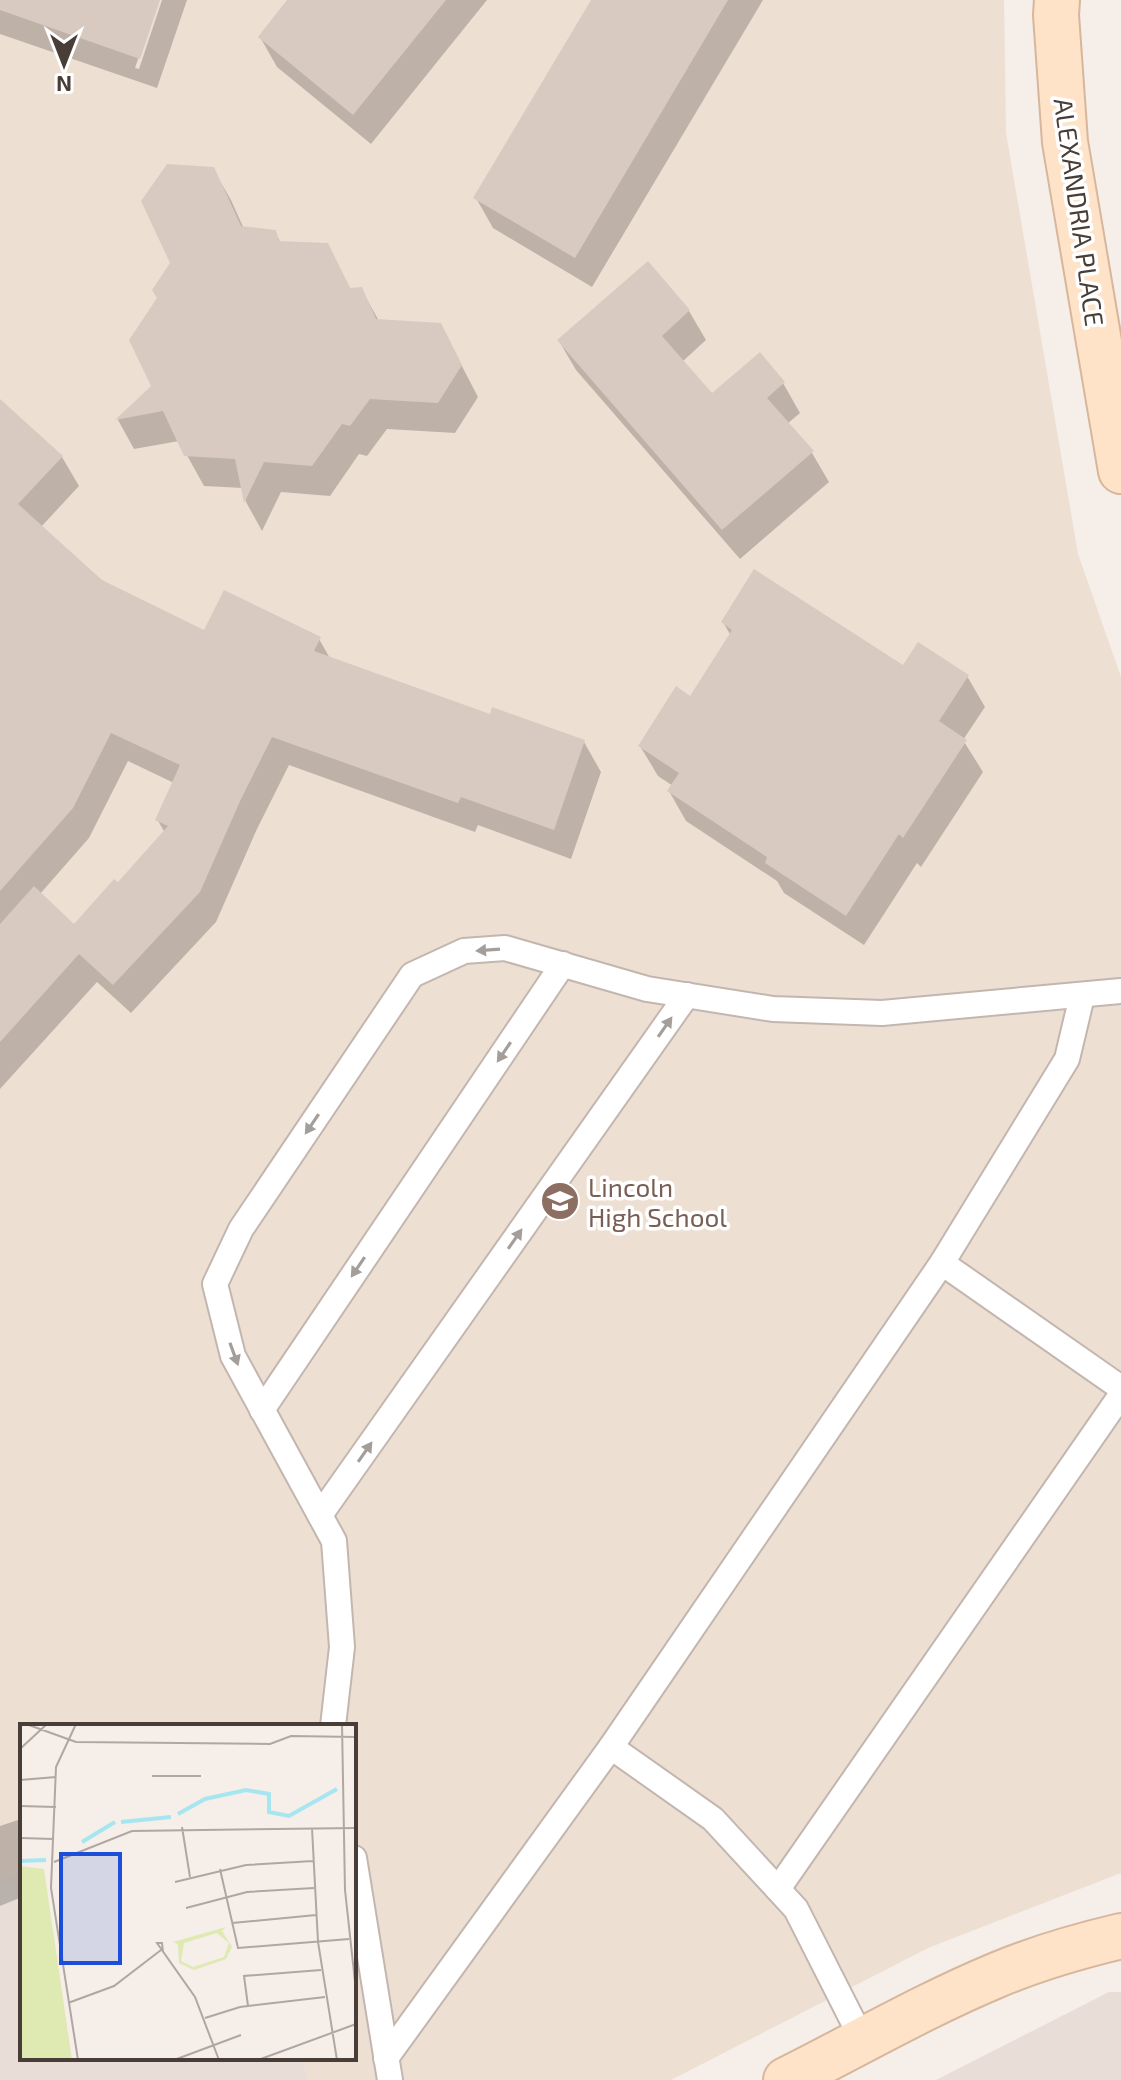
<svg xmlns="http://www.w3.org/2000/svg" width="1121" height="2080" font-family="'Exo 2',sans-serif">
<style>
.residential{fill:#e8ded7}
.education{fill:#eedfd3}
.shadow{fill:#0003;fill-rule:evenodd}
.building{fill:#d9cac1}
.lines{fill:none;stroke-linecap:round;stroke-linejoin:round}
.lane-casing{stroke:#c3b6af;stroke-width:28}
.secondary-casing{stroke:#d7b79b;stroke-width:48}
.lane{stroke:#fff;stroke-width:24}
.secondary{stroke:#fee3c9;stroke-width:44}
.oneway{fill:#a49e9b}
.labels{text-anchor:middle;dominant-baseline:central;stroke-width:7;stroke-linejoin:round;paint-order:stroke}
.street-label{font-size:26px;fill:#483d37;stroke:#fff}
.education-label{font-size:26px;fill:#785e54;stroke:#fff;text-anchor:start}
.inset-river{fill:none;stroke:#a6e6f1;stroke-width:4}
.inset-road{fill:none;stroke:#b0a7a2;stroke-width:2}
.view{fill:#1d4ed8;fill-opacity:0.15;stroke:#1d4ed8;stroke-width:4}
.inset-edge{fill:none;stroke:#483d37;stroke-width:4}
</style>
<rect width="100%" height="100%" fill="#f5eee9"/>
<g class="residential">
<path d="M 22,1871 L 22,2058 L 302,2058 L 309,2080 L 0,2080 L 0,1879 Z"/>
<path d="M 1109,1992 L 1121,1992 L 1121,2080 L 936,2080 Z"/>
</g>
<path class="education" d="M 0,0 L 1004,0 L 1006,133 L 1078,554 L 1121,677 L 1121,1873 L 928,1948 L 671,2080 L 309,2080 L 302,2058 L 354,2058 L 354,1726 L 22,1726 L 22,1871 L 0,1879 Z"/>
<g class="shadow">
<path d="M 0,0 L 158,0 L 135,68 L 139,69 L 162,0 L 187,0 L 157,88 L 0,34 Z"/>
<path d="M 290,0 L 487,0 L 371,144 L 277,67 L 260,37 Z"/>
<path d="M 593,0 L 763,0 L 592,287 L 493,228 L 476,198 Z"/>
<path d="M 213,169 L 231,200 L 244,229 L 275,232 L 281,243 L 327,245 L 351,290 L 361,289 L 379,321 L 440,324 L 478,397 L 455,433 L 387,429 L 367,456 L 359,454 L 330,496 L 281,492 L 262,531 L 246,502 L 243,488 L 204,486 L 179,441 L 134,449 L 118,420 L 153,386 L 159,299 L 172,263 Z"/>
<path d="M 689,311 L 706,340 L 682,362 L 711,396 L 783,383 L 800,413 L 787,424 L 812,453 L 829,482 L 740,559 L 576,370 L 559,341 Z"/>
<path d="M 0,402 L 62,457 L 79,486 L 41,527 L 101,582 L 205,633 L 319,639 L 331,660 L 491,717 L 584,742 L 601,772 L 571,859 L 478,825 L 475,832 L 289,765 L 257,829 L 216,922 L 131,1013 L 97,982 L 0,1089 ZM 128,761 L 174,783 L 157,819 L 165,833 L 118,884 L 74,926 L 40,894 L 89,838 Z"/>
<path d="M 723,622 L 903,668 L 967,676 L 985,707 L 963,740 L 983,772 L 921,867 L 917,863 L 864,945 L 784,893 L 777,881 L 686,821 L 669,791 L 673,786 L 658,776 L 640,746 L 690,698 L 731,636 Z"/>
<path d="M 18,1820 L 22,1827 L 22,1897 L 0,1906 L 0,1826 Z"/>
</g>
<g class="building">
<path d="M 0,0 L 160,0 L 140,59 L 0,10 Z"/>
<path d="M 287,0 L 446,0 L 353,115 L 258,37 Z"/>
<path d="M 591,0 L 728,0 L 575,258 L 473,198 Z"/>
<path d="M 167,164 L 214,167 L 241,226 L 276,230 L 279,241 L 328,243 L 350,288 L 362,287 L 376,319 L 441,323 L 462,365 L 438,403 L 370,399 L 350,426 L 342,424 L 312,466 L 264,462 L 244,503 L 235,459 L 184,456 L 163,411 L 115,420 L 151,386 L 129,340 L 157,298 L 152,290 L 170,263 L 141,201 Z"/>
<path d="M 648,261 L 690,310 L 662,336 L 712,393 L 760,352 L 785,382 L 767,398 L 814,451 L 722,530 L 557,340 Z"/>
<path d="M 0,399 L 63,456 L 18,504 L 102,580 L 204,630 L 224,590 L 321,637 L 314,651 L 490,714 L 492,707 L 585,740 L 554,830 L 461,797 L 458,803 L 272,737 L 241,799 L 200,892 L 113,985 L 79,954 L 0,1042 L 0,924 L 34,886 L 74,924 L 114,879 L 118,882 L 168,826 L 155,820 L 180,765 L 111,733 L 73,808 L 0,891 Z"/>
<path d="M 754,569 L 903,665 L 918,642 L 969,675 L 939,721 L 967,740 L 903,838 L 899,834 L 846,916 L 765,863 L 767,857 L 667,791 L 679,773 L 638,746 L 676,686 L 690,696 L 732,630 L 721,622 Z"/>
</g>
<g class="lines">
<defs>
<g id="lane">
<path d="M 1082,996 L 1067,1059 L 942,1263 L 1121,1388"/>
<path d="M 262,1410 L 563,964"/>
<path d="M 320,1515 L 687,995"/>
<path d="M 333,1726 L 342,1647 L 334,1541 L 233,1356 L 215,1284 L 241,1229 L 412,975 L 464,951 L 505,948 L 647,989 L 773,1009 L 882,1013 L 1121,991"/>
<path d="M 611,1747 L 942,1263"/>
<path d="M 354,1858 L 390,2080"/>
<path d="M 778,1889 L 1121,1395"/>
<path d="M 386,2058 L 611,1747 L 713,1819 L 796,1909 L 863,2041"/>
</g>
<g id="secondary">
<path d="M 1057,0 L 1056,15 L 1065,142 L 1121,471"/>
<path d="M 786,2080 C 856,2045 925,2005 997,1975 C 1037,1958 1079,1946 1121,1936"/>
</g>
</defs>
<use href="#lane" class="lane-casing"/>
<use href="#secondary" class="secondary-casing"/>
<use href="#lane" class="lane"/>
<use href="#secondary" class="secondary"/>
</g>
<defs><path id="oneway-solid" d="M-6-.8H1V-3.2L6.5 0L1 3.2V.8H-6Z" transform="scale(2)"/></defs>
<g class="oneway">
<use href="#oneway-solid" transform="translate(488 950) rotate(176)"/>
<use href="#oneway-solid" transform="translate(665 1027) rotate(-55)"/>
<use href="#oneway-solid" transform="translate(504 1052) rotate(124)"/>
<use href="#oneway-solid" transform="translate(312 1124) rotate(124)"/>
<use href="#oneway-solid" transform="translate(515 1239) rotate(-55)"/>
<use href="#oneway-solid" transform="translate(358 1267) rotate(124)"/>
<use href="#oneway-solid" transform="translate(234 1354) rotate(70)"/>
<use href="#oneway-solid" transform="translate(365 1452) rotate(-55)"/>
</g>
<defs>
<symbol id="school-disc" viewBox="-11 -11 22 22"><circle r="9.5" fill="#8d6e63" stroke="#fff"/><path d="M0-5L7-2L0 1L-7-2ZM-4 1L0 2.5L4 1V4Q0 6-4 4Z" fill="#fff"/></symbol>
</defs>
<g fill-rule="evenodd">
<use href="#school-disc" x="538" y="1179" width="44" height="44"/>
</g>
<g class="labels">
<g class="street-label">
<text transform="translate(1080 212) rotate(82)">ALEXANDRIA PLACE</text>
</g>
<g class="education-label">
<text x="588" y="1186">Lincoln<tspan x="588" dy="30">High School</tspan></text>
</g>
</g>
<g transform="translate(20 1724)">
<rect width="336" height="336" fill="#f5eee9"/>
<path d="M 0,142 L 24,145 L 52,336 L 0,336 ZM 206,203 L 202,207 L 212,223 L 206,235 L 174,246 L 159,239 L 158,220 L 153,218 ZM 197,209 L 209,219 L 204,233 L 173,243 L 161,237 L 164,219 Z" fill="#dfe9b2" fill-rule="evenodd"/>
<path class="inset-river" d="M 158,90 L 185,75 L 226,66 L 249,70 L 249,88 L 269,92 L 317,65M 101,98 L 151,93M 62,118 L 95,98M 0,137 L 26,136"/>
<path class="inset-road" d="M 6,0 L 56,18 L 250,20 L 271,12 L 336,13M 56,0 L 36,43 L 31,164 L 58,336M 322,0 L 325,166 L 336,267M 0,25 L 27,0M 132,52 L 181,52M 0,56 L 36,53M 0,82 L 36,83M 162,103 L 170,153M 292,104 L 298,218 L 317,336M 0,114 L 34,115M 34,138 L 112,107 L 336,104M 200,145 L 218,224 L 329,215M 155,158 L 226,141 L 293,137M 166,184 L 227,168 L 294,164M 212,199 L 296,191M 143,228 L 142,219 L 137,219 L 175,273 L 199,336M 48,279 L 94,262 L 141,226M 228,282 L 224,252 L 301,246M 185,294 L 220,283 L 305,273M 154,336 L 221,311M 238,336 L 336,300"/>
<path class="view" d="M 41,130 L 100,130 L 100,239 L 41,239 Z"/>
<rect width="336" height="336" class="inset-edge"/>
</g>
<g transform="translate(64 64) rotate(180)" stroke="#ffffff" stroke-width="6" paint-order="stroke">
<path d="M0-6L14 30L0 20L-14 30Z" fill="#483d37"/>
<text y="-12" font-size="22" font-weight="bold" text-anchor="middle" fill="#483d37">N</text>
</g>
</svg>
